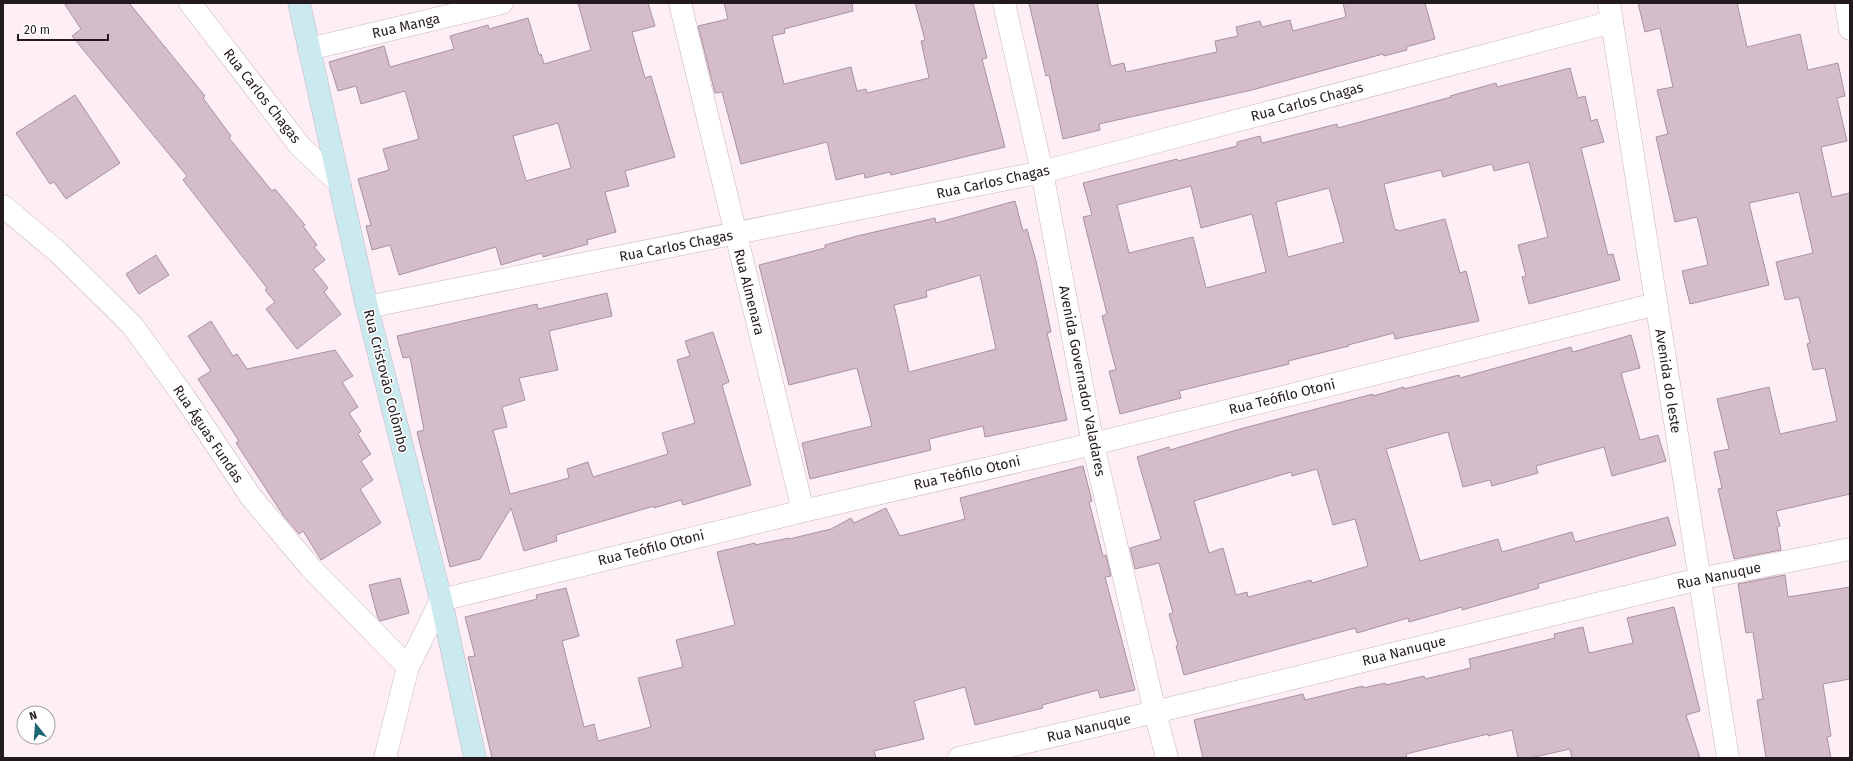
<svg xmlns="http://www.w3.org/2000/svg" width="1853" height="761" font-family="'Fira Sans',sans-serif">
<style>
.building{fill:#d4bcc9;stroke:#a9929f;fill-rule:evenodd}
.lines{fill:none;stroke-linecap:round;stroke-linejoin:round}
.street-casing{stroke:#c9b2bf;stroke-width:23}
.secondary-casing{stroke:#c9b2bf;stroke-width:23}
.street{stroke:#fff;stroke-width:22}
.secondary{stroke:#cbeaf0;stroke-width:22}
.labels{text-anchor:middle;dominant-baseline:central;stroke-width:3;stroke-linejoin:round;paint-order:stroke}
.street-label{font-size:14px;fill:#231a1f;stroke:#fff}
</style>
<rect width="100%" height="100%" fill="#feeff7"/>
<g class="building">
<path d="M 64,3 L 129,3 L 205,96 L 203,98 L 231,136 L 229,138 L 272,191 L 275,189 L 305,225 L 303,226 L 317,245 L 314,247 L 325,260 L 313,269 L 328,288 L 324,292 L 341,314 L 297,349 L 266,309 L 275,302 L 265,290 L 267,288 L 183,180 L 187,176 L 72,36 L 81,29 Z"/>
<path d="M 578,3 L 648,3 L 655,26 L 632,32 L 645,78 L 651,76 L 675,157 L 625,171 L 629,186 L 605,192 L 616,232 L 587,240 L 588,244 L 543,257 L 542,253 L 501,265 L 496,247 L 399,275 L 390,245 L 372,250 L 366,226 L 371,225 L 358,179 L 389,170 L 383,149 L 419,139 L 405,91 L 361,104 L 356,86 L 338,91 L 329,62 L 384,46 L 390,67 L 454,49 L 450,36 L 488,25 L 489,29 L 528,18 L 539,55 L 541,54 L 544,64 L 591,50 ZM 558,123 L 571,168 L 526,181 L 513,136 Z"/>
<path d="M 724,3 L 852,3 L 853,11 L 784,29 L 785,33 L 772,36 L 784,84 L 851,67 L 857,91 L 866,89 L 867,93 L 929,78 L 921,41 L 925,40 L 915,3 L 973,3 L 987,58 L 982,59 L 1005,147 L 891,175 L 890,172 L 865,178 L 864,173 L 836,180 L 827,142 L 741,164 L 722,92 L 715,93 L 698,26 L 728,19 Z"/>
<path d="M 1029,3 L 1097,3 L 1111,66 L 1124,63 L 1126,72 L 1217,52 L 1215,41 L 1238,36 L 1236,27 L 1260,21 L 1262,27 L 1290,20 L 1293,31 L 1346,17 L 1343,3 L 1425,3 L 1435,39 L 1406,47 L 1407,50 L 1384,56 L 1383,54 L 1252,90 L 1099,124 L 1100,130 L 1063,139 L 1049,75 L 1046,76 Z"/>
<path d="M 1638,3 L 1737,3 L 1747,47 L 1800,34 L 1808,70 L 1838,63 L 1845,96 L 1837,98 L 1847,141 L 1821,147 L 1832,197 L 1850,193 L 1850,494 L 1776,511 L 1780,526 L 1777,527 L 1781,550 L 1734,559 L 1718,489 L 1722,488 L 1714,452 L 1729,449 L 1717,399 L 1769,387 L 1780,434 L 1837,421 L 1825,368 L 1813,370 L 1807,344 L 1810,343 L 1799,297 L 1785,300 L 1776,262 L 1813,253 L 1799,192 L 1749,203 L 1769,285 L 1690,304 L 1682,271 L 1708,265 L 1697,217 L 1675,222 L 1656,137 L 1668,134 L 1657,90 L 1673,87 L 1660,28 L 1645,32 Z"/>
<path d="M 1570,68 L 1578,98 L 1585,96 L 1591,121 L 1597,119 L 1604,142 L 1581,148 L 1608,255 L 1613,254 L 1620,280 L 1529,304 L 1522,277 L 1526,276 L 1518,245 L 1548,237 L 1529,162 L 1494,171 L 1492,164 L 1443,177 L 1441,170 L 1384,184 L 1395,230 L 1397,229 L 1398,231 L 1445,219 L 1460,273 L 1466,271 L 1479,321 L 1395,339 L 1394,333 L 1348,345 L 1349,346 L 1288,361 L 1289,364 L 1179,391 L 1181,398 L 1120,414 L 1109,371 L 1116,370 L 1102,316 L 1107,314 L 1083,217 L 1092,215 L 1083,183 L 1177,159 L 1178,161 L 1237,146 L 1237,142 L 1260,136 L 1262,143 L 1337,124 L 1338,128 L 1451,97 L 1450,96 L 1496,83 L 1497,87 ZM 1191,186 L 1201,228 L 1252,214 L 1266,272 L 1206,288 L 1193,237 L 1129,253 L 1117,205 ZM 1329,188 L 1344,242 L 1288,257 L 1276,202 Z"/>
<path d="M 75,95 L 120,163 L 66,199 L 54,182 L 50,184 L 16,133 Z"/>
<path d="M 1015,201 L 1023,231 L 1027,229 L 1036,261 L 1051,332 L 1047,333 L 1067,420 L 985,437 L 983,426 L 929,439 L 931,450 L 810,479 L 802,443 L 872,426 L 857,368 L 789,385 L 759,265 L 825,248 L 825,245 L 857,236 L 935,218 L 936,223 ZM 980,275 L 996,349 L 909,372 L 894,305 L 927,297 L 926,291 Z"/>
<path d="M 156,255 L 169,275 L 139,294 L 126,274 Z"/>
<path d="M 607,293 L 612,316 L 549,331 L 558,370 L 519,378 L 525,400 L 502,407 L 507,427 L 493,430 L 510,494 L 569,478 L 567,469 L 588,462 L 593,477 L 668,454 L 662,433 L 695,423 L 677,360 L 690,356 L 685,341 L 713,332 L 729,382 L 722,385 L 751,485 L 683,505 L 681,500 L 654,508 L 654,506 L 556,535 L 557,541 L 524,551 L 511,508 L 480,559 L 450,567 L 417,432 L 424,430 L 410,357 L 403,358 L 397,336 L 537,304 L 538,309 Z"/>
<path d="M 211,321 L 233,356 L 237,354 L 247,369 L 335,350 L 353,376 L 342,382 L 358,407 L 349,413 L 361,431 L 358,434 L 371,454 L 361,461 L 373,480 L 360,489 L 381,523 L 321,560 L 303,531 L 299,534 L 283,515 L 236,443 L 239,441 L 198,379 L 211,371 L 188,336 Z"/>
<path d="M 1631,335 L 1640,368 L 1621,373 L 1640,440 L 1658,435 L 1666,461 L 1612,476 L 1604,447 L 1536,466 L 1538,473 L 1492,486 L 1490,480 L 1463,487 L 1448,432 L 1386,449 L 1420,561 L 1498,539 L 1502,552 L 1572,532 L 1575,542 L 1668,517 L 1676,545 L 1538,584 L 1539,588 L 1462,610 L 1462,607 L 1409,622 L 1408,618 L 1357,633 L 1355,628 L 1184,675 L 1176,646 L 1178,645 L 1169,614 L 1173,613 L 1159,563 L 1135,569 L 1130,548 L 1161,539 L 1137,457 L 1169,447 L 1170,450 L 1240,429 L 1373,394 L 1373,396 L 1404,387 L 1404,389 L 1459,375 L 1460,378 L 1571,347 L 1573,352 ZM 1317,469 L 1333,525 L 1355,519 L 1368,566 L 1312,583 L 1311,580 L 1248,597 L 1247,592 L 1236,595 L 1223,548 L 1209,553 L 1194,501 L 1291,472 L 1292,476 Z"/>
<path d="M 1083,466 L 1092,501 L 1089,502 L 1103,556 L 1106,555 L 1111,576 L 1105,577 L 1135,690 L 1100,698 L 1098,690 L 1042,705 L 1043,708 L 975,725 L 965,687 L 914,701 L 924,739 L 874,751 L 876,758 L 492,758 L 468,657 L 475,656 L 465,617 L 537,599 L 536,595 L 566,588 L 579,636 L 562,641 L 584,727 L 594,724 L 598,741 L 651,727 L 638,678 L 683,667 L 676,640 L 735,625 L 717,552 L 755,543 L 755,545 L 789,538 L 789,539 L 831,529 L 851,518 L 854,523 L 886,508 L 900,536 L 965,519 L 960,498 Z"/>
<path d="M 1785,575 L 1788,597 L 1850,587 L 1850,679 L 1823,684 L 1831,736 L 1827,737 L 1831,758 L 1766,758 L 1757,700 L 1763,699 L 1753,632 L 1746,633 L 1738,584 Z"/>
<path d="M 400,578 L 409,613 L 380,621 L 378,618 L 369,585 Z"/>
<path d="M 1674,607 L 1700,711 L 1686,715 L 1700,758 L 1572,758 L 1570,749 L 1530,758 L 1518,758 L 1512,730 L 1488,736 L 1488,734 L 1406,754 L 1407,758 L 1203,758 L 1194,720 L 1303,694 L 1305,700 L 1363,686 L 1363,688 L 1385,683 L 1386,685 L 1424,676 L 1425,679 L 1471,668 L 1469,659 L 1555,638 L 1554,634 L 1583,627 L 1589,653 L 1633,643 L 1627,618 Z"/>
</g>
<g class="lines">
<defs>
<g id="street">
<path d="M 190,3 L 300,146 L 340,184"/>
<path d="M 680,3 L 803,511"/>
<path d="M 1004,3 L 1042,172 L 1093,444 L 1155,712 L 1167,758"/>
<path d="M 1609,3 L 1728,758"/>
<path d="M 1846,3 L 1850,29"/>
<path d="M 309,49 L 502,3"/>
<path d="M 3,206 L 59,253 L 132,325 L 185,398 L 251,497 L 311,568 L 408,667"/>
<path d="M 367,307 L 1042,172 L 1612,22"/>
<path d="M 385,758 L 408,667 L 441,600 L 803,511 L 1093,444 L 1656,304"/>
<path d="M 959,758 L 1155,712 L 1699,579 L 1850,549"/>
</g>
<path id="secondary" d="M 299,3 L 367,307 L 441,600 L 475,758"/>
</defs>
<use href="#street" class="street-casing"/>
<use href="#secondary" class="secondary-casing"/>
<use href="#street" class="street"/>
<use href="#secondary" class="secondary"/>
</g>
<g class="labels">
<g class="street-label">
<text transform="translate(406 26) rotate(-13)">Rua Manga</text>
<text transform="translate(262 96) rotate(52)">Rua Carlos Chagas</text>
<text transform="translate(1307 102) rotate(-15)">Rua Carlos Chagas</text>
<text transform="translate(993 182) rotate(-12)">Rua Carlos Chagas</text>
<text transform="translate(676 246) rotate(-11)">Rua Carlos Chagas</text>
<text transform="translate(749 292) rotate(76)">Rua Almenara</text>
<text transform="translate(386 381) rotate(76)">Rua Cristovão Colômbo</text>
<text transform="translate(1082 381) rotate(79)">Avenida Governador Valadares</text>
<text transform="translate(1668 381) rotate(81)">Avenida do leste</text>
<text transform="translate(1282 397) rotate(-14)">Rua Teófilo Otoni</text>
<text transform="translate(208 434) rotate(56)">Rua Águas Fundas</text>
<text transform="translate(967 473) rotate(-13)">Rua Teófilo Otoni</text>
<text transform="translate(651 548) rotate(-14)">Rua Teófilo Otoni</text>
<text transform="translate(1719 576) rotate(-12)">Rua Nanuque</text>
<text transform="translate(1404 651) rotate(-14)">Rua Nanuque</text>
<text transform="translate(1089 728) rotate(-13)">Rua Nanuque</text>
</g>
</g>
<rect width="1853" height="761" fill="none" stroke="#231a1f" stroke-width="8"/>
<g transform="translate(36 725) rotate(343)"><circle r="19" fill="#ffffff" stroke="#a7a3a5"/>
<path d="M0-3L7 15L0 10L-7 15Z" fill="#1d6673"/>
<text y="-6" font-size="11" font-weight="bold" text-anchor="middle" fill="#231a1f">N</text>
</g>
<path d="M18 34v6h90v-6" fill="none" stroke="#231a1f" stroke-width="2"/>
<text x="24" y="34" font-size="12" fill="#231a1f" stroke="#ffffff" stroke-width="3" paint-order="stroke">20 m</text>
</svg>
